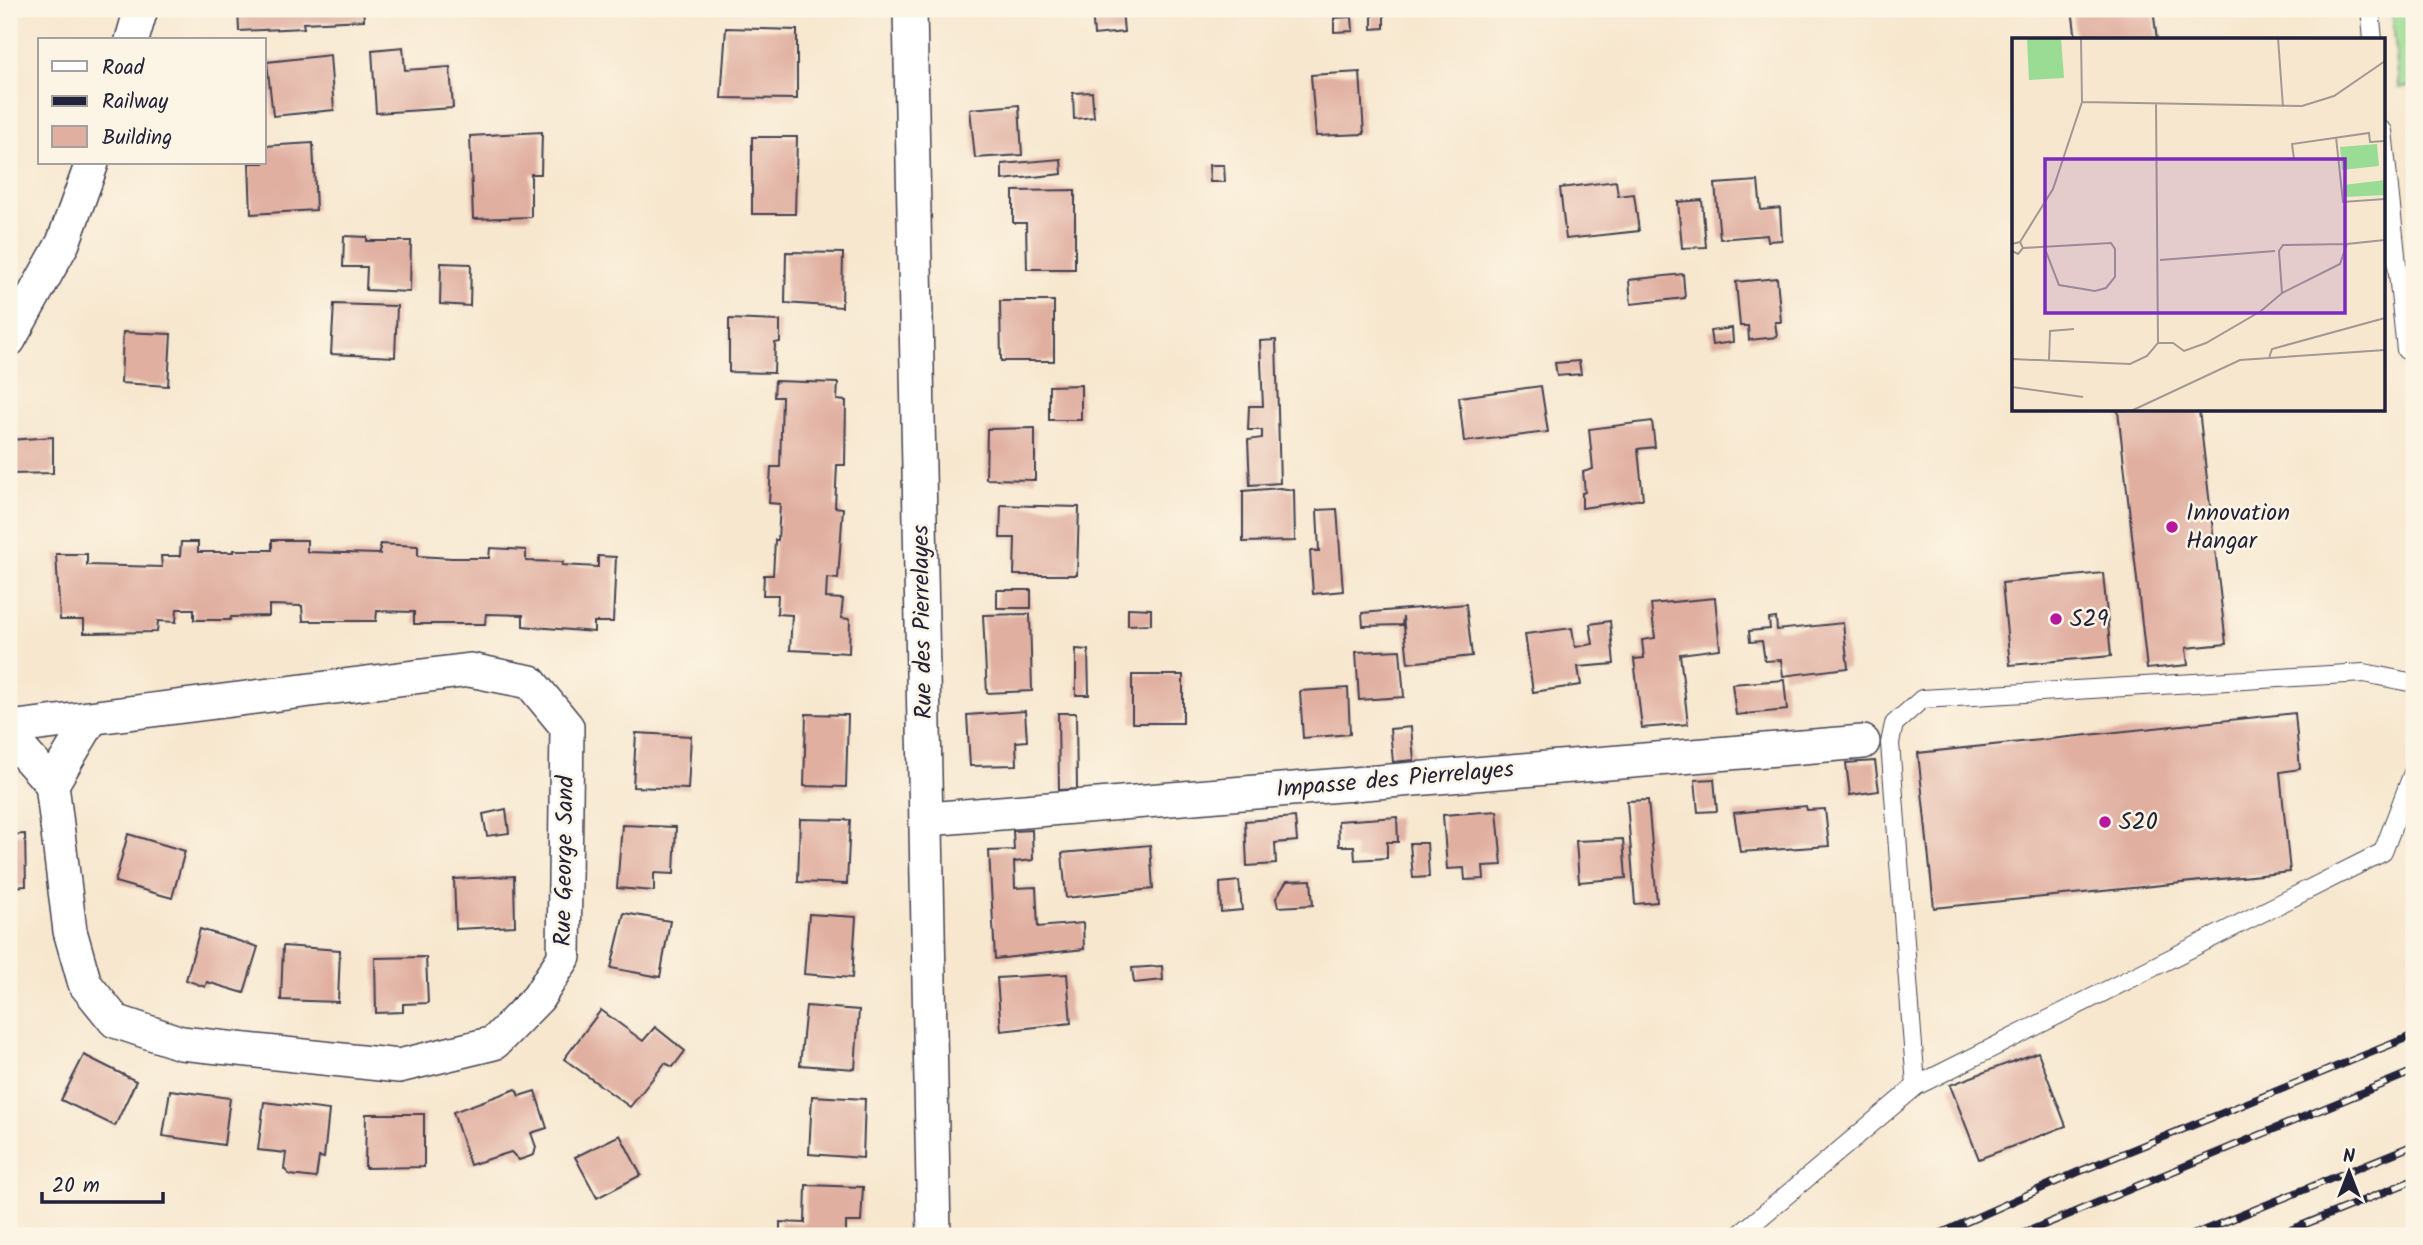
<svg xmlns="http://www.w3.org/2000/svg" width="2423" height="1245" font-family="Kalam,sans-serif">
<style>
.green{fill:#9adc93;stroke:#5e7f67;stroke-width:2}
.building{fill:#e0afa0}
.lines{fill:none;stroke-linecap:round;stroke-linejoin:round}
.lane-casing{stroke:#424051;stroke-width:20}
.street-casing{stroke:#424051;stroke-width:36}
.lane{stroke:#fff;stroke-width:18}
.street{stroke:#fff;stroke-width:33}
.rail-casing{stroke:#22223b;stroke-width:8}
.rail{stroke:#fcf5e5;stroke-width:5;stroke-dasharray:16;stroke-linecap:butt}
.poi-dot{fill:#b5179e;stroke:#fcf5e5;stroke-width:2.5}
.labels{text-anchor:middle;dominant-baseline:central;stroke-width:5;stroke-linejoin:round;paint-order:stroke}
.poi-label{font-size:24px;fill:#22223b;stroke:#fcf5e5;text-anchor:start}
.street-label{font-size:24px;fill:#22223b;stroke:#fcf5e5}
.inset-road{fill:none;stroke:#a29894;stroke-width:2}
.view{fill:#7b2cbf;fill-opacity:0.15;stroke:#7b2cbf;stroke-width:3.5}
.inset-edge{fill:none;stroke:#22223b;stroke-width:3.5}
</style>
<rect width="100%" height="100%" fill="#fcf5e5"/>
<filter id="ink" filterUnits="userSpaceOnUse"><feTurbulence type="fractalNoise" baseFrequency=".0143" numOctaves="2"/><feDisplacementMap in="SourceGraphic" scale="14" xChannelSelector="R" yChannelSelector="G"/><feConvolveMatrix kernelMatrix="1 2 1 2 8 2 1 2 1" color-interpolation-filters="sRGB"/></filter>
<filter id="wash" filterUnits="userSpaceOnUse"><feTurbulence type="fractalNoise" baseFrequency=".00686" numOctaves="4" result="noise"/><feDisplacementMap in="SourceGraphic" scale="28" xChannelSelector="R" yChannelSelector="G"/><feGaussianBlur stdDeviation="1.57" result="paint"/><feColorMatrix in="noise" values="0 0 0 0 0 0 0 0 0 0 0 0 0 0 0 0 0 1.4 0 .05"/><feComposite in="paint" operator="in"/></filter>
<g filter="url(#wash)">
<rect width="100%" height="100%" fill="#f7e7cf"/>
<path class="green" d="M 2392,9 L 2414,9 L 2414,86 L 2399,88 Z"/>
<g id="blocks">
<g class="building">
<path d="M 238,9 L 363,9 L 364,20 L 303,23 L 304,28 L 239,31 Z"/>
<path d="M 1092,9 L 1122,9 L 1124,32 L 1094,35 Z"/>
<path d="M 2072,9 L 2153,9 L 2157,40 L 2076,40 Z"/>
<path d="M 1384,14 L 1384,28 L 1372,29 L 1372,15 Z"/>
<path d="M 1352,17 L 1353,31 L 1334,32 L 1334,18 Z"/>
<path d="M 726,28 L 797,30 L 797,99 L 721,98 Z"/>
<path d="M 403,47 L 405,70 L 450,67 L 453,108 L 376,113 L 372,50 Z"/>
<path d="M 330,55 L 334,110 L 273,116 L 267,62 Z"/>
<path d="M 1360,72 L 1364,134 L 1316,136 L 1311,75 Z"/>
<path d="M 1092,92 L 1094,117 L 1074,119 L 1073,93 Z"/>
<path d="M 1019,105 L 1022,155 L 975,158 L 970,109 Z"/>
<path d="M 542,132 L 541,174 L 531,174 L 531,217 L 473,219 L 470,136 Z"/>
<path d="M 752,137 L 797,137 L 795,214 L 752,214 Z"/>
<path d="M 313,143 L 316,210 L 251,214 L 249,163 L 264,163 L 264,146 Z"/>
<path d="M 1061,159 L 1062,174 L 1002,180 L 1002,164 Z"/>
<path d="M 1209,165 L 1224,165 L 1225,182 L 1210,182 Z"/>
<path d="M 1616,181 L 1618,196 L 1634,194 L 1639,231 L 1566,239 L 1560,188 Z"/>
<path d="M 1758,181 L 1761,210 L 1780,208 L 1782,240 L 1768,241 L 1767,235 L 1720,239 L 1715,184 Z"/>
<path d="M 1075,190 L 1075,269 L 1027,269 L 1026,223 L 1013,223 L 1013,191 Z"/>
<path d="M 1702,200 L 1706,247 L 1682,248 L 1678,202 Z"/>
<path d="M 344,236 L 367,237 L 367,241 L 411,241 L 410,292 L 366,290 L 367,267 L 343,267 Z"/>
<path d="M 786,252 L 843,253 L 842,307 L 785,303 Z"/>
<path d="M 441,263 L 471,264 L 470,306 L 440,304 Z"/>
<path d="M 1683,274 L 1685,298 L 1631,304 L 1629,280 Z"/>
<path d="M 1777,278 L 1781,322 L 1775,322 L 1777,337 L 1749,340 L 1748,326 L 1740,326 L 1736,282 Z"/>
<path d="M 1000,301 L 1054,301 L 1054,361 L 1001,361 Z"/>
<path d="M 334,304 L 397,306 L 395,357 L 331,354 Z"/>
<path d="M 729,319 L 780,321 L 780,342 L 775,343 L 774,373 L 729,372 Z"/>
<path d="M 1732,328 L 1733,342 L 1712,345 L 1710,331 Z"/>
<path d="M 123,332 L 171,334 L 168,386 L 121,383 Z"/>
<path d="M 1276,340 L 1280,483 L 1250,485 L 1248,440 L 1262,438 L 1262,430 L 1248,430 L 1249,406 L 1263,406 L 1260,341 Z"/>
<path d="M 1579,361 L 1581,374 L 1557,376 L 1555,363 Z"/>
<path d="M 775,381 L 838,383 L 837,400 L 846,401 L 845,465 L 837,465 L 835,507 L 843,508 L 838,579 L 827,578 L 826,598 L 843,599 L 841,618 L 850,619 L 849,653 L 790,650 L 792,615 L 777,614 L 778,595 L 763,595 L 764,575 L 773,575 L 775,540 L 778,540 L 780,504 L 769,503 L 771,467 L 780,467 L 782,397 L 774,397 Z"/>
<path d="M 1081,385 L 1081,420 L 1049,420 L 1049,386 Z"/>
<path d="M 1541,386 L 1548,432 L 1464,442 L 1459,397 Z"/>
<path d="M 2118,410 L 2199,410 L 2226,644 L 2186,648 L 2188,665 L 2147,669 Z"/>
<path d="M 1652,421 L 1655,447 L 1638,449 L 1643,499 L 1582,508 L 1582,493 L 1585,492 L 1583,472 L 1593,469 L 1589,429 Z"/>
<path d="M 1035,428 L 1035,480 L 986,479 L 987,429 Z"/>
<path d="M 53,437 L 53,473 L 12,474 L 13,493 L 9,493 L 9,440 Z"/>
<path d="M 1280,488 L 1294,490 L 1295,541 L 1243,542 L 1243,491 Z"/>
<path d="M 1001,505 L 1079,507 L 1077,575 L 1014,575 L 1015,538 L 1000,538 Z"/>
<path d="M 1337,509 L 1343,591 L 1313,594 L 1310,551 L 1319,551 L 1317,510 Z"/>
<path d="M 272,540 L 307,540 L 307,552 L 380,554 L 380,544 L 418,546 L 418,556 L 452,558 L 489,558 L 490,548 L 526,550 L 526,561 L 563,562 L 562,565 L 598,567 L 598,556 L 616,557 L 613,622 L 594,622 L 594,632 L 523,626 L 523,615 L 486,614 L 485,624 L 414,624 L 414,612 L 377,611 L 376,621 L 303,621 L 302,606 L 269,605 L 269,616 L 231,617 L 230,620 L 194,620 L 194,609 L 177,609 L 176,622 L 158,621 L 157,632 L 84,633 L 84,620 L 60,620 L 56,554 L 87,554 L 87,565 L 162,567 L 161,556 L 180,556 L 181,542 L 198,542 L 198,552 L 234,552 L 234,550 L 272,550 Z"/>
<path d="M 2103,573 L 2111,656 L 2010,665 L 2002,583 Z"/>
<rect x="997" y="590" width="34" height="18"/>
<path d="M 1715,598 L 1720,649 L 1680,654 L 1688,724 L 1642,728 L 1634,659 L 1644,658 L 1642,640 L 1655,638 L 1651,604 Z"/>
<path d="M 1466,604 L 1472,656 L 1408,663 L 1403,617 L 1402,625 L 1363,626 L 1362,613 Z"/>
<path d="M 1128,608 L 1151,609 L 1151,624 L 1128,625 Z"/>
<path d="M 1030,614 L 1032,691 L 987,693 L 983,615 Z"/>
<path d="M 1776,618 L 1777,630 L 1843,623 L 1848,668 L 1783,676 L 1781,660 L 1765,661 L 1762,641 L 1750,642 L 1749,631 L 1770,629 L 1769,619 Z"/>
<path d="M 1610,621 L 1614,664 L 1578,667 L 1581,685 L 1533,692 L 1525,634 L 1572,628 L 1575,647 L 1593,644 L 1590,624 Z"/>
<path d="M 1076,649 L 1088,650 L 1089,695 L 1076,695 Z"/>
<path d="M 1400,650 L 1404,697 L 1359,700 L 1356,652 Z"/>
<rect x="1132" y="675" width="51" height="48"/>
<path d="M 1784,680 L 1787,710 L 1736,715 L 1732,684 Z"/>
<path d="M 1348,688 L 1350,734 L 1303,738 L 1300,691 Z"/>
<path d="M 1025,711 L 1027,741 L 1016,742 L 1017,765 L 970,766 L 967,715 Z"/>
<path d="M 1058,713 L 1076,713 L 1077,789 L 1059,790 Z"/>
<path d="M 2295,713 L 2300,769 L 2280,772 L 2290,872 L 1934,908 L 1918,753 Z"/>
<path d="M 806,714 L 848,715 L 846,787 L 804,786 Z"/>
<path d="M 1411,727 L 1414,760 L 1393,762 L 1390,729 Z"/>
<path d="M 636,733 L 691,736 L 688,789 L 633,787 Z"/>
<path d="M 1875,761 L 1879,791 L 1850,795 L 1846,763 Z"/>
<path d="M 1714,779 L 1717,811 L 1698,812 L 1695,780 Z"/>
<path d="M 1648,800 L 1657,902 L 1635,904 L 1627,801 Z"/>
<path d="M 1806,806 L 1807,810 L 1825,809 L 1829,846 L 1740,852 L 1734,813 Z"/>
<path d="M 506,809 L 509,833 L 487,836 L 483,814 Z"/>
<path d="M 1497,811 L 1502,865 L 1483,866 L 1484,879 L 1465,880 L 1464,868 L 1447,869 L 1443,815 Z"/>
<path d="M 1295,817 L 1297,841 L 1275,843 L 1276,864 L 1247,866 L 1245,821 Z"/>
<path d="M 1397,817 L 1398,842 L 1387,842 L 1387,858 L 1355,860 L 1354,846 L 1339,846 L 1338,821 Z"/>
<path d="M 800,819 L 850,820 L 847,884 L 798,882 Z"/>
<path d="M 622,825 L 676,827 L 674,874 L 654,873 L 654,891 L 617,888 Z"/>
<path d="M 1032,830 L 1033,860 L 1014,862 L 1015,888 L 1036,887 L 1038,927 L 1083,923 L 1084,949 L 995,959 L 989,851 L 1014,850 L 1013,831 Z"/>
<path d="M 25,834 L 26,886 L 9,887 L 9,835 Z"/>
<path d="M 128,834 L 185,851 L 172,898 L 115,882 Z"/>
<path d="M 1623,839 L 1626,878 L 1579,882 L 1576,841 Z"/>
<path d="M 1410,843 L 1427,843 L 1429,877 L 1413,878 Z"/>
<path d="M 1150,845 L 1153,889 L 1066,898 L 1062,853 Z"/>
<path d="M 514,876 L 515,926 L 456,929 L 454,879 Z"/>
<path d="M 1311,880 L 1313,905 L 1278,907 L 1276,898 L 1287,881 Z"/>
<path d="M 1239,881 L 1242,910 L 1221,912 L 1220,883 Z"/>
<path d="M 624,913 L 670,921 L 660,977 L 611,968 Z"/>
<path d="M 809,914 L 856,917 L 852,978 L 804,974 Z"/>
<path d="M 200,929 L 258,947 L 244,993 L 207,982 L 205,987 L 186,980 Z"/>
<path d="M 283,946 L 340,950 L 338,1002 L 281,1000 Z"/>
<path d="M 426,957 L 428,1003 L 403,1004 L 403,1012 L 376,1013 L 375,958 Z"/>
<path d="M 1162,966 L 1163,980 L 1134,983 L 1132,968 Z"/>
<path d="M 1067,974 L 1071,1023 L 1001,1031 L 997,978 Z"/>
<path d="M 806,1006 L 859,1010 L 855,1069 L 800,1065 Z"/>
<path d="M 601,1010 L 643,1041 L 655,1027 L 685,1051 L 673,1067 L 665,1063 L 630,1107 L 564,1059 Z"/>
<path d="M 2038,1052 L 2066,1126 L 1979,1159 L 1950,1085 Z"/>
<path d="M 84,1055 L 136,1081 L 115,1126 L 61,1100 Z"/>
<path d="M 516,1089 L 519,1096 L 535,1091 L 547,1128 L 531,1133 L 536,1147 L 534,1155 L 519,1160 L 511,1152 L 470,1165 L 453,1112 Z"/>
<path d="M 170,1090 L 230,1098 L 224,1145 L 163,1136 Z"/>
<path d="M 812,1096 L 865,1099 L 863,1158 L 809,1154 Z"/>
<path d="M 264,1102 L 329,1110 L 324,1158 L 319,1157 L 316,1178 L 290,1175 L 284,1169 L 286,1153 L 258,1150 Z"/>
<path d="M 366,1114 L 424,1114 L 424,1167 L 365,1168 Z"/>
<path d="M 620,1135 L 641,1175 L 597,1198 L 575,1157 Z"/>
<path d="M 806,1185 L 863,1187 L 861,1222 L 846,1222 L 846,1236 L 780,1236 L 780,1222 L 805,1223 Z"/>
</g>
</g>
</g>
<g filter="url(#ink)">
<use href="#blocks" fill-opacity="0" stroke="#424051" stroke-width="2"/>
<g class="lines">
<defs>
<g id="lane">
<path d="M 2370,9 L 2373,40"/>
<path d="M 2383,131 L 2406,350 L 2414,349"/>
<path d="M 1916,1086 L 1890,743 L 1894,724 L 1922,699 L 2364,673 L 2414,683"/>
<path d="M 1738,1236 L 1916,1086 L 2383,852 L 2414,770"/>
</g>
<g id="street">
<path d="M 910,9 L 934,1236"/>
<path d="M 132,40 L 141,9"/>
<path d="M 9,340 L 63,243 L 92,163"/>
<path d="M 9,728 L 470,670 L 530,682 L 567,727 L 564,957 L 538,998 L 494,1043 L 399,1066 L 181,1043 L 115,1021 L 85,984 L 70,931 L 52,784 L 9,736"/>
<path d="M 52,784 L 91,719"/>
<path d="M 928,819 L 1863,742"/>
</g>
</defs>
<use href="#lane" class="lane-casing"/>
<use href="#street" class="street-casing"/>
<use href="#lane" class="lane"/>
<use href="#street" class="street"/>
<defs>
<g id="rail">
<path d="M 1935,1236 L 2078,1172 L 2414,1035"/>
<path d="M 2017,1236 L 2414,1071"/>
<path d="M 2190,1236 L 2414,1145"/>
<path d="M 2276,1236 L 2414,1180"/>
</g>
</defs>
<use href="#rail" class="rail-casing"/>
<use href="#rail" class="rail"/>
</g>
</g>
<g class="poi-dot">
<circle cx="2172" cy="527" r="7"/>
<circle cx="2056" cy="619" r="7"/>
<circle cx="2105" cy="822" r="7"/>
</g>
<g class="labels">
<g class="poi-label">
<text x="2186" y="513">Innovation<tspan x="2186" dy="28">Hangar</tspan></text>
<text x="2070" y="619">S29</text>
<text x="2119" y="822">S20</text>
</g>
<g class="street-label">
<text transform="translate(923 622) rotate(-91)">Rue des Pierrelayes</text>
<text transform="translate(1395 780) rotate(-5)">Impasse des Pierrelayes</text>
<text transform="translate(565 861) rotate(-89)">Rue George Sand</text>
</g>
</g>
<g transform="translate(2012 38)">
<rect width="373" height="373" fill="#f7e7cf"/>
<path d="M 49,0 L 52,40 L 17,42 L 15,1 ZM 365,106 L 367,128 L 330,132 L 328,109 ZM 373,142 L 373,157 L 333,159 L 331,147 Z" fill="#9adc93"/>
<path class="inset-road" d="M 266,0 L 271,69M 70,64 L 290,68 L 322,58 L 373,23M 324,99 L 331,164 L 373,161M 282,121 L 280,106 L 357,95 L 358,104 L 373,103M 8,204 L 41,151 L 70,64 L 69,0M 0,206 L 8,204 L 11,210 L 6,216 L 0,213M 11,210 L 99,205 L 103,211 L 103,239 L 94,250 L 83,253 L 47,247 L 33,211M 148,222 L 263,213M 270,255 L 267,213 L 271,207 L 335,206M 146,305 L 161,305 L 172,313 L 194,305 L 249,273 L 270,255 L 328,226 L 335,206 L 373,202M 257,320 L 260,311 L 373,280M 0,321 L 118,326 L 135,318 L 146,305 L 144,66M 37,322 L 38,293 L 62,291M 0,349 L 71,359M 119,373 L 228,322 L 373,312"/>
<path class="view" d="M 33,121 L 333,121 L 333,275 L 33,275 Z"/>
<rect width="373" height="373" class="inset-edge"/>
</g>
<rect width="2423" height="1245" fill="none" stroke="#fcf5e5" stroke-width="35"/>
<rect x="38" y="38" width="228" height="126" fill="#fcf5e5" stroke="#a5a1a1" stroke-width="2"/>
<rect x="52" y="61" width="35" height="10" fill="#ffffff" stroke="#a5a1a1" stroke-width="2"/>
<text x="102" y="74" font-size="21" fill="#22223b">Road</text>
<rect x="52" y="96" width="35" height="10" fill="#22223b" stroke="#a5a1a1" stroke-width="2"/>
<text x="102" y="108" font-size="21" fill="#22223b">Railway</text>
<rect x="52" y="126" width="35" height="21" fill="#e0afa0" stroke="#a5a1a1" stroke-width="2"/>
<text x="102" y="144" font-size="21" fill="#22223b">Building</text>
<g transform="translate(2349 1172)" stroke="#fcf5e5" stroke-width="5" paint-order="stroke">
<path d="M0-5L12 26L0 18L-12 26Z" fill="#22223b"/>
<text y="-10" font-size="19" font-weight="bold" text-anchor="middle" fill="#22223b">N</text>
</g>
<path d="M42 1192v10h121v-10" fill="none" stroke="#22223b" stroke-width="3.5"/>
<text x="52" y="1192" font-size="21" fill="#22223b" stroke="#fcf5e5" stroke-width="5" paint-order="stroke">20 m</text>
</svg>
